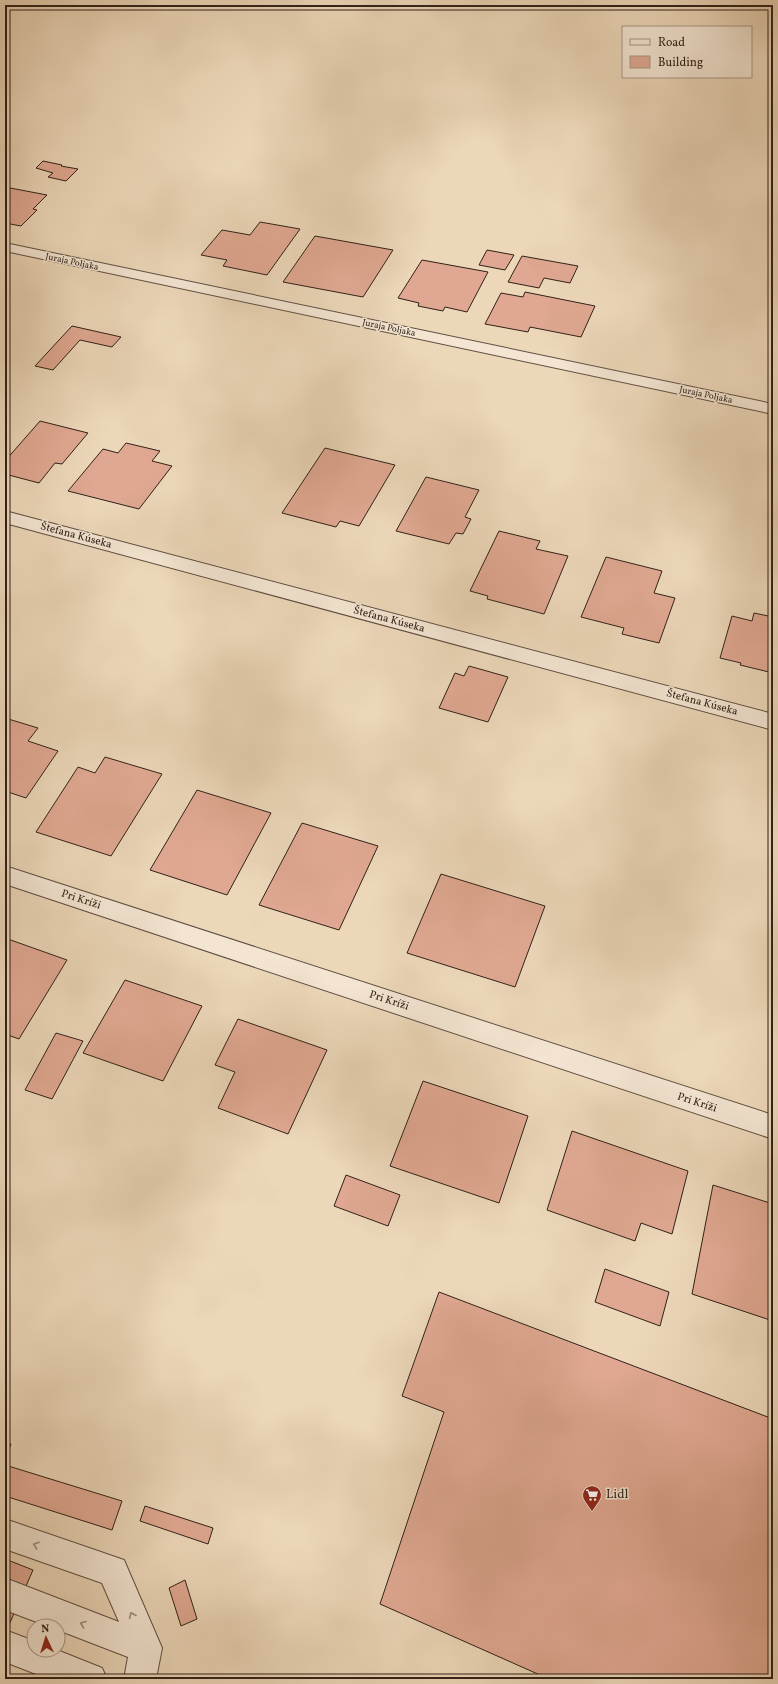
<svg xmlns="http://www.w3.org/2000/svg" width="778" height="1684" font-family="Vollkorn,serif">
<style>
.building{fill:#e0a892;stroke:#302118}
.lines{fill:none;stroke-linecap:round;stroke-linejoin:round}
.lane-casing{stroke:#5f4e40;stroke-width:2}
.street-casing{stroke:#5f4e40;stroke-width:2}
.lane{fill:#f3e5d2;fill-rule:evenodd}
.street{fill:#f3e5d2;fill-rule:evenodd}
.oneway{stroke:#9b8d7e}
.labels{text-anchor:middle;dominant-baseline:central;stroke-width:3;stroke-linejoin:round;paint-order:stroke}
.far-street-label{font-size:9px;fill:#302118;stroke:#f3e5d2}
.street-label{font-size:11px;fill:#302118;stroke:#f3e5d2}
.near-poi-label{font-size:13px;fill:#302118;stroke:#f3e5d2;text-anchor:start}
</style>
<rect width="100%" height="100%" fill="#ecd7b9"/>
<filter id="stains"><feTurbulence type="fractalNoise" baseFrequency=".005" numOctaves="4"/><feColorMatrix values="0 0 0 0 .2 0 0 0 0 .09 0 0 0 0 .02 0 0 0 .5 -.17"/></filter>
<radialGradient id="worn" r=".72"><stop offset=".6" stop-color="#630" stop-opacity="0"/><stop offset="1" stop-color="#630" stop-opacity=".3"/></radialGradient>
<g class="building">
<path d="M 43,161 L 62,165 L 61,166 L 78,169 L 66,181 L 48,177 L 53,173 L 36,168 Z"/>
<path d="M 5,187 L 47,195 L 33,209 L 37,210 L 21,226 L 5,223 Z"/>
<path d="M 260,222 L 300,229 L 267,275 L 223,266 L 227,260 L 201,255 L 222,230 L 250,235 Z"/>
<path d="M 315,236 L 393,250 L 363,297 L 283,282 Z"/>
<path d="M 487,250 L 514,255 L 505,270 L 479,265 Z"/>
<path d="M 522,256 L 578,266 L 570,283 L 544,278 L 539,288 L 508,282 Z"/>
<path d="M 422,260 L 488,272 L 467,312 L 445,307 L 443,311 L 418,306 L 419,303 L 398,298 Z"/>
<path d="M 525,292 L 595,306 L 581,337 L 530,327 L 528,332 L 485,324 L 501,293 L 523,297 Z"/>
<path d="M 72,326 L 121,337 L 112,347 L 80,340 L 53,370 L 35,366 Z"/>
<path d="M 40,421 L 88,433 L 62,464 L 55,463 L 39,483 L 5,474 L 5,461 Z"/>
<path d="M 126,443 L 160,451 L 152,461 L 172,466 L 139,509 L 68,491 L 103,449 L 118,453 Z"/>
<path d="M 325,448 L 395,465 L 359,526 L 340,521 L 336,527 L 282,513 Z"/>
<path d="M 426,477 L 479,490 L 465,517 L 471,519 L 463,534 L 456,533 L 449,544 L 396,531 Z"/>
<path d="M 499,531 L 540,541 L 536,549 L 568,556 L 544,614 L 487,599 L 488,596 L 470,591 Z"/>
<path d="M 606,557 L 662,571 L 654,593 L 675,598 L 659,643 L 622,634 L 624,628 L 581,617 Z"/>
<path d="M 754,613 L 773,617 L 773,673 L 740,665 L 741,663 L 720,658 L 732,616 L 752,621 Z"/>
<path d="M 469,666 L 508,677 L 488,722 L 439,708 L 455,673 L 464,676 Z"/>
<path d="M 5,718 L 38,728 L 28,741 L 58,751 L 26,798 L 5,791 Z"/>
<path d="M 105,757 L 162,774 L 111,856 L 36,832 L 78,767 L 95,773 Z"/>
<path d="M 197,790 L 271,813 L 227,895 L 150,870 Z"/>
<path d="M 302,823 L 378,846 L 339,930 L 259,905 Z"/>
<path d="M 441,874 L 545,906 L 515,987 L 407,953 Z"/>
<path d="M 5,938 L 67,960 L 19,1039 L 5,1034 Z"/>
<path d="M 125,980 L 202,1006 L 163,1081 L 83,1053 Z"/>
<path d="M 238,1019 L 327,1050 L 288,1134 L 218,1108 L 235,1072 L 215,1065 Z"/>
<path d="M 56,1033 L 83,1041 L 52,1099 L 25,1090 Z"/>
<path d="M 423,1081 L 528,1116 L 499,1203 L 390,1166 Z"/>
<path d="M 572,1131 L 688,1171 L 672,1234 L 641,1223 L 635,1241 L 547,1210 Z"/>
<path d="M 346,1175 L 400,1195 L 388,1226 L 334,1206 Z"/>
<path d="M 713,1185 L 773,1204 L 773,1321 L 692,1294 Z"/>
<path d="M 605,1269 L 669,1292 L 660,1326 L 595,1302 Z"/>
<path d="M 439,1292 L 773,1419 L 773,1679 L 549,1679 L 380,1604 L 444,1412 L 402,1396 Z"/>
<path d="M 5,1442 L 11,1444 L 5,1460 Z"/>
<path d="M 5,1465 L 122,1501 L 112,1530 L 5,1496 Z"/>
<path d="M 145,1506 L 213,1528 L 208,1544 L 140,1521 Z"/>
<path d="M 5,1559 L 33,1570 L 5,1634 Z"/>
<path d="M 185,1580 L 197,1619 L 181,1626 L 169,1588 Z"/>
</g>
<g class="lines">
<defs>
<g id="lane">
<path d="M 5,1519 L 124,1560 L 162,1648 L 156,1679 L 124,1679 L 128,1657 L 58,1630 L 58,1626 L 47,1626 L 5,1610 L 5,1578 L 119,1622 L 102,1583 L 5,1549 Z"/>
<path d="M 5,1630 L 34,1641 L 34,1650 L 57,1650 L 102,1668 L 107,1679 L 49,1679 L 5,1662 Z"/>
</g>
<g id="street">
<path d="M 5,243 L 773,404 L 773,414 L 5,251 Z"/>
<path d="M 5,511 L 773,714 L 773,730 L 5,523 Z"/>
<path d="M 5,866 L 773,1115 L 773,1139 L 5,884 Z"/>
</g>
</defs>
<use href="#lane" class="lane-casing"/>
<use href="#street" class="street-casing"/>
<use href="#lane" class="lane"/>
<use href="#street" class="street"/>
</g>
<defs><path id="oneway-chevron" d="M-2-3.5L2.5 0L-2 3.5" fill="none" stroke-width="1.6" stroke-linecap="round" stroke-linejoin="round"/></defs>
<g class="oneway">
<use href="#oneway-chevron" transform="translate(36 1545) rotate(-161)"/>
<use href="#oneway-chevron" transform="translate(132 1615) rotate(-113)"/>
<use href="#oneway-chevron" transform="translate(83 1624) rotate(-159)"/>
</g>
<defs>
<symbol id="supermarket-pin" viewBox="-11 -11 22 30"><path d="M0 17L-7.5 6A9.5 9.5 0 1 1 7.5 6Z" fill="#8f2418" stroke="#f3e5d2"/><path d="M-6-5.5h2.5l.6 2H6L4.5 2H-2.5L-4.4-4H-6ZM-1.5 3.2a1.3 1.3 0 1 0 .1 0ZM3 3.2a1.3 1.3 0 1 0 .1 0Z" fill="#fff"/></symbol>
</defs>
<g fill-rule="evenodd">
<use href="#supermarket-pin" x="581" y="1484" width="22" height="30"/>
</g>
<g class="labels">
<g class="far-street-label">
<text transform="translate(72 262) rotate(12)">Juraja Poljaka</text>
<text transform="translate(389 328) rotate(12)">Juraja Poljaka</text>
<text transform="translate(706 395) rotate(12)">Juraja Poljaka</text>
</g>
<g class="street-label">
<text transform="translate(76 536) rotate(15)">Štefana Kúseka</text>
<text transform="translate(389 620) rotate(15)">Štefana Kúseka</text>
<text transform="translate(702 703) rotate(15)">Štefana Kúseka</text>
<text transform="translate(81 900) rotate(18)">Pri Kríži</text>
<text transform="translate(389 1001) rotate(18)">Pri Kríži</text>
<text transform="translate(697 1103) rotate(18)">Pri Kríži</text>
</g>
<g class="near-poi-label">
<text x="606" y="1495">Lidl</text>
</g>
</g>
<rect width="778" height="1684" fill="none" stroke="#ecd7b9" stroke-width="20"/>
<rect x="6" y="6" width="766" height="1672" fill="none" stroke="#302118" stroke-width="2"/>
<rect x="10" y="10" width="758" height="1664" fill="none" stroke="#302118"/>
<rect x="622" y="26" width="130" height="52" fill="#f3e5d2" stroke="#a59788"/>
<rect x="630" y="39" width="20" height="6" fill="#f3e5d2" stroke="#a59788"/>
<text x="658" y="46" font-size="12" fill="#302118">Road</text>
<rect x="630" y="56" width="20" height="12" fill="#e0a892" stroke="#a59788"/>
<text x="658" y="66" font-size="12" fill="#302118">Building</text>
<g transform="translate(46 1638) rotate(356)"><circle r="19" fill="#f3e5d2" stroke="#a59788"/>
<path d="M0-3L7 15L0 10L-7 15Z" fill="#8f2418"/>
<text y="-6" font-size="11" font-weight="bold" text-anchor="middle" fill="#302118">N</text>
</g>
<rect width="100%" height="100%" filter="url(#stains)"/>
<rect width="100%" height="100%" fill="url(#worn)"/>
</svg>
